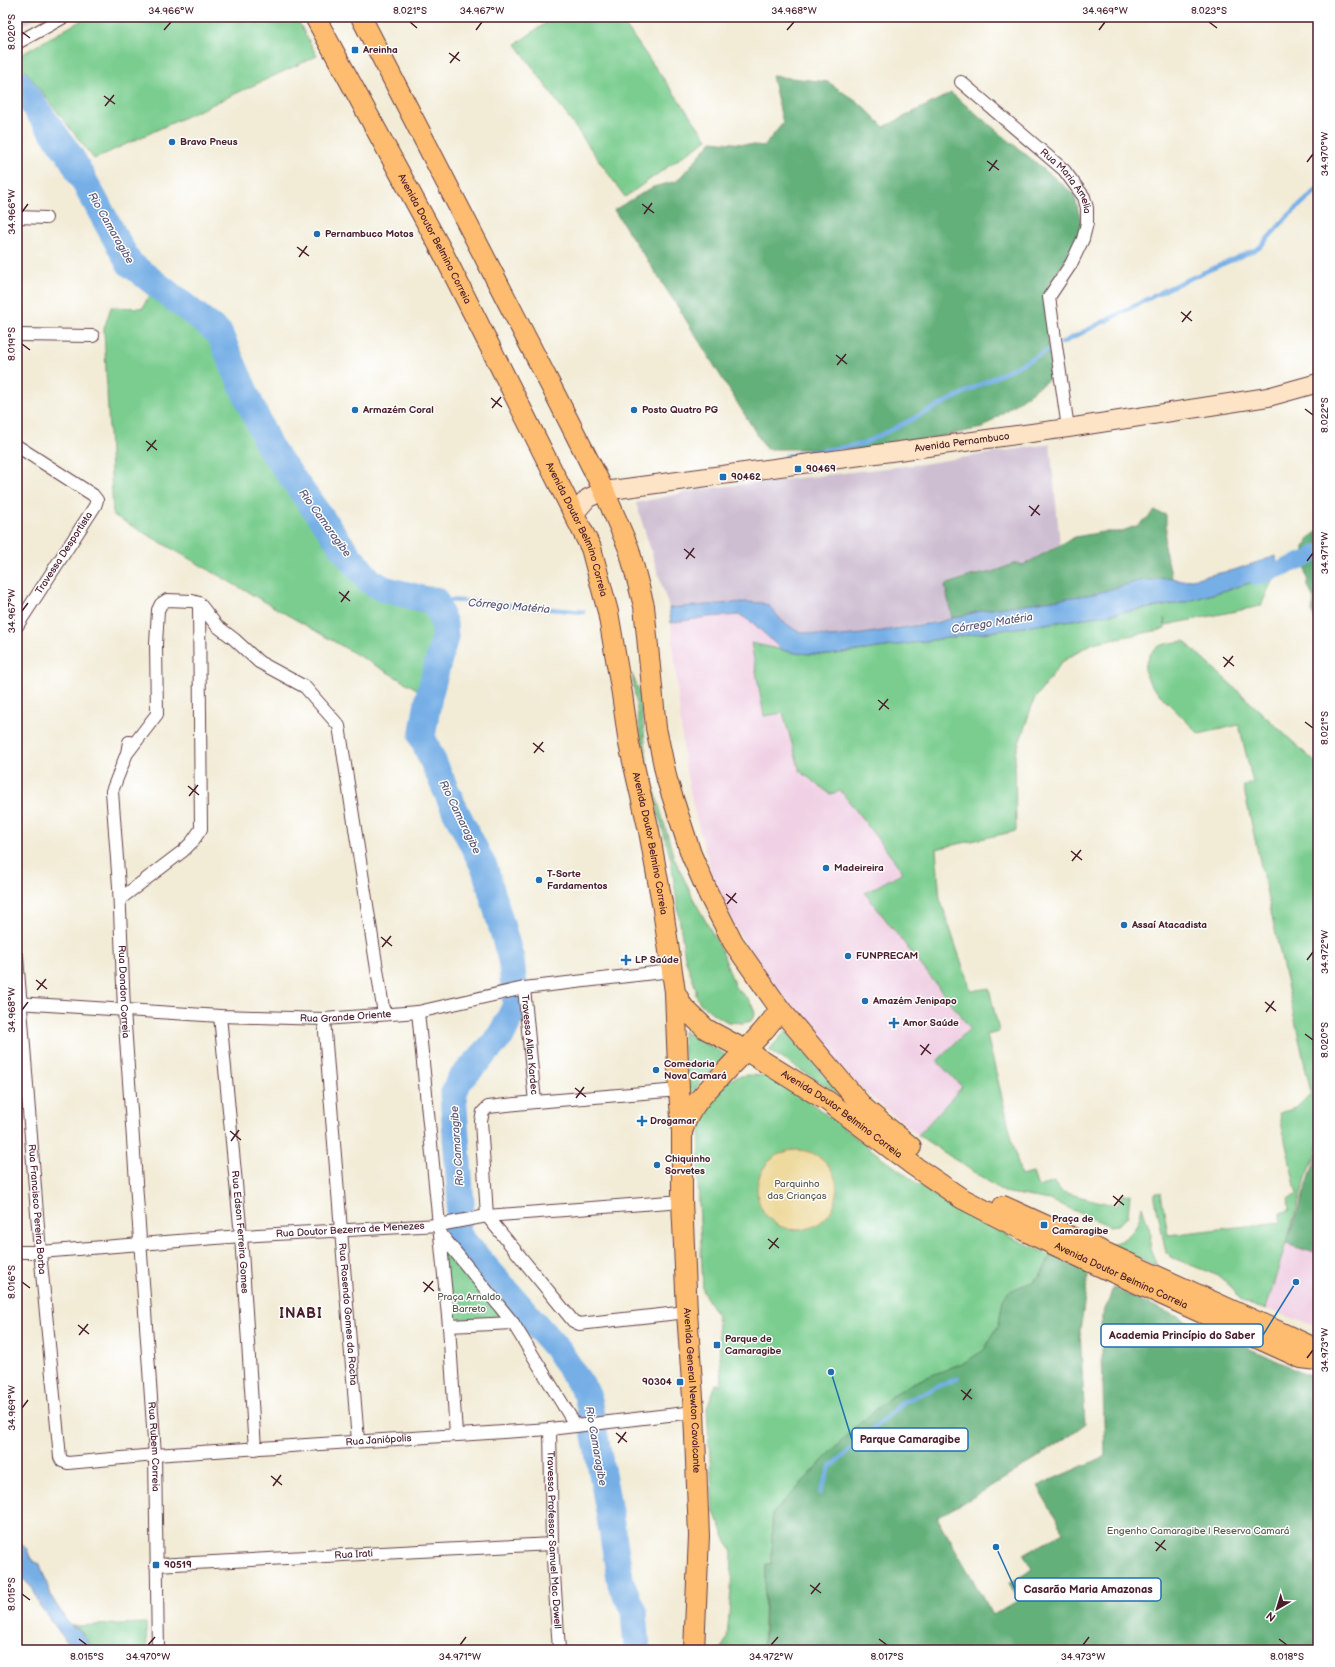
<svg xmlns="http://www.w3.org/2000/svg" width="1335" height="1667" font-family="'Balsamiq Sans',sans-serif">
<style>
.built{fill:#f0d0e4}
.industrial{fill:#cebed1}
.green{fill:#7acd8f;stroke:#62765d}
.forest{fill:#63b07a;stroke:#566852}
.sand{fill:#eeda9e;stroke:#9c7c64}
.water{fill:#76afe6;stroke:#606788}
.lines{fill:none;stroke-linecap:round;stroke-linejoin:round}
.stream{stroke:#76afe6;stroke-width:4.5}
.canal{stroke:#76afe6;stroke-width:16}
.river{stroke:#76afe6;stroke-width:27}
.street-casing{stroke:#633e45;stroke-width:14}
.secondary-casing{stroke:#633e45;stroke-width:20}
.primary-casing{stroke:#633e45;stroke-width:22}
.street{stroke:#fff;stroke-width:12}
.secondary{stroke:#fee4c6;stroke-width:18}
.primary{stroke:#fdbc70;stroke-width:20}
.ticks{fill:none;stroke:#4a1f2b;stroke-width:1.5}
.poi-dot{fill:#1f6fb2;stroke:#fff;stroke-width:1.5}
.labels{text-anchor:middle;dominant-baseline:central;stroke-width:3;stroke-linejoin:round;paint-order:stroke}
.poi-label{font-size:10px;font-weight:bold;fill:#4a1f2b;stroke:#fff;text-anchor:start}
.street-label{font-size:10px;fill:#4a1f2b;stroke:#fff}
.park-label{font-size:10px;fill:#5b5c4e;stroke:#fff}
.water-label{font-size:11px;font-style:italic;fill:#5c5976;stroke:#fff}
.district-label{font-size:14px;font-weight:bold;letter-spacing:1px;fill:#4a1f2b;stroke:#fff}
.leader{fill:none;stroke:#1f6fb2;stroke-width:1.5}
.callout-dot{fill:#1f6fb2;stroke:#fff;stroke-width:1.5}
.callout{fill:#fff;stroke:#1f6fb2;stroke-width:1.5}
.callout-label{font-size:11px;text-anchor:middle;font-weight:bold;fill:#4a1f2b}
.neatline{fill:none;stroke:#4a1f2b;stroke-width:1.5}
.ticks-label{font-size:10px;text-anchor:middle;fill:#4a1f2b}
</style>
<rect width="100%" height="100%" fill="#fff"/>
<filter id="ink" filterUnits="userSpaceOnUse"><feTurbulence type="fractalNoise" baseFrequency=".025" numOctaves="2"/><feDisplacementMap in="SourceGraphic" scale="8" xChannelSelector="R" yChannelSelector="G"/><feConvolveMatrix kernelMatrix="1 2 1 2 8 2 1 2 1" color-interpolation-filters="sRGB"/></filter>
<filter id="wash" filterUnits="userSpaceOnUse"><feTurbulence type="fractalNoise" baseFrequency=".012" numOctaves="4" result="noise"/><feDisplacementMap in="SourceGraphic" scale="16" xChannelSelector="R" yChannelSelector="G"/><feGaussianBlur stdDeviation="0.9" result="paint"/><feColorMatrix in="noise" values="0 0 0 0 0 0 0 0 0 0 0 0 0 0 0 0 0 1.4 0 .05"/><feComposite in="paint" operator="in"/></filter>
<g filter="url(#wash)">
<rect width="100%" height="100%" fill="#f2ecd7"/>
<g class="built">
<path d="M 740,615 L 753,623 L 782,650 L 752,643 L 764,715 L 782,714 L 800,771 L 830,794 L 841,791 L 903,872 L 865,893 L 971,1028 L 963,1087 L 918,1135 L 864,1091 L 833,1059 L 783,998 L 748,949 L 733,922 L 712,876 L 694,810 L 685,765 L 671,623 L 707,617 Z"/>
<path d="M 1286,1244 L 1318,1254 L 1318,1327 L 1266,1309 Z"/>
</g>
<g class="industrial">
<path d="M 17,17 L 38,17 L 17,28 Z"/>
<path d="M 1050,444 L 1060,544 L 1023,565 L 1016,563 L 993,572 L 971,576 L 945,585 L 952,618 L 863,634 L 831,637 L 797,631 L 782,621 L 769,606 L 762,603 L 745,602 L 669,608 L 636,503 L 702,489 L 922,464 Z"/>
</g>
<g class="green">
<path d="M 87,17 L 296,17 L 317,56 L 94,159 L 17,60 L 17,57 Z"/>
<path d="M 554,17 L 619,17 L 707,139 L 625,197 L 516,44 Z"/>
<path d="M 158,286 L 219,333 L 269,446 L 346,552 L 370,581 L 384,589 L 404,595 L 427,600 L 435,600 L 444,624 L 445,637 L 429,696 L 113,515 L 104,329 L 111,307 L 143,308 L 147,299 Z"/>
<path d="M 1274,576 L 1261,606 L 1166,625 L 1164,618 L 1165,629 L 1092,643 L 1062,662 L 1034,700 L 1015,755 L 1016,831 L 936,849 L 940,899 L 971,991 L 989,988 L 999,1032 L 987,1035 L 1021,1176 L 1033,1173 L 1038,1187 L 1054,1182 L 1062,1192 L 1117,1206 L 1122,1195 L 1130,1194 L 1128,1216 L 1119,1224 L 1110,1226 L 1050,1200 L 1004,1192 L 918,1135 L 962,1087 L 937,1061 L 970,1028 L 865,893 L 903,872 L 841,791 L 830,794 L 800,771 L 783,713 L 764,716 L 751,643 L 796,653 L 829,655 L 1079,619 L 1182,603 Z"/>
<path d="M 1184,641 L 1318,765 L 1318,1149 L 1306,1178 L 1266,1309 L 1240,1300 L 1226,1282 L 1216,1275 L 1173,1258 L 1166,1253 L 1154,1193 L 1161,1193 L 1168,1235 L 1281,1222 L 1281,1213 L 1290,1210 L 1288,1198 L 1297,1195 L 1279,1113 L 1296,1108 L 1311,1093 L 1243,785 L 1253,783 L 1239,725 L 1199,734 L 1151,686 L 1144,670 C 1152,643 1159,645 1184,641 Z"/>
<path d="M 632,674 L 639,691 L 648,767 L 674,858 L 693,898 L 722,951 L 735,987 L 748,999 L 754,1009 L 755,1015 L 751,1021 L 743,1023 L 728,1022 L 715,1015 L 700,1003 L 696,995 L 696,989 L 685,958 L 671,860 L 645,767 Z"/>
<path d="M 683,1031 L 726,1055 L 685,1100 Z"/>
<path d="M 786,1031 L 843,1097 L 769,1050 Z"/>
<path d="M 748,1075 L 769,1076 L 794,1090 L 880,1156 L 947,1205 L 975,1221 L 1051,1255 L 1041,1275 L 1032,1282 L 1019,1287 L 1003,1299 L 999,1324 L 985,1350 L 965,1362 L 915,1382 L 893,1395 L 851,1431 L 772,1514 L 772,1564 L 766,1564 L 763,1650 L 720,1650 L 727,1639 L 731,1590 L 732,1553 L 713,1510 L 707,1408 L 716,1384 L 722,1384 L 717,1315 L 703,1292 L 698,1179 L 701,1120 L 702,1110 L 724,1083 L 736,1077 Z"/>
<path d="M 1142,1206 L 1151,1235 L 1150,1248 L 1157,1266 L 1109,1244 C 1130,1241 1139,1226 1142,1206 Z"/>
<path d="M 440,1233 L 513,1323 L 449,1326 Z"/>
<path d="M 146,1623 L 147,1650 L 94,1650 L 84,1637 L 81,1631 L 71,1626 Z"/>
</g>
<g class="forest">
<path d="M 772,76 L 828,82 L 863,106 L 884,127 L 951,93 L 1074,194 L 1084,233 L 1050,283 L 1048,341 L 1052,377 L 982,428 L 879,449 L 766,449 L 676,304 L 614,210 L 653,187 L 677,181 L 712,141 L 764,146 L 783,123 Z"/>
<path d="M 1155,511 L 1166,515 L 1166,532 L 1164,547 L 1172,578 L 1139,581 L 1094,594 L 985,610 L 952,618 L 945,585 L 971,576 L 993,572 L 1016,563 L 1023,565 L 1075,537 L 1103,532 L 1119,532 L 1139,525 Z"/>
<path d="M 1318,531 L 1318,626 L 1312,612 L 1314,600 L 1308,586 L 1304,554 L 1304,547 L 1311,536 Z"/>
<path d="M 1318,1153 L 1318,1254 L 1286,1244 Z"/>
<path d="M 1051,1255 L 1089,1271 L 1080,1331 L 1085,1424 C 1038,1459 988,1490 937,1517 L 993,1615 L 1019,1600 L 1009,1583 L 1032,1569 L 1024,1555 L 1064,1532 L 1037,1486 L 1105,1456 L 1101,1320 L 1113,1288 L 1318,1379 L 1318,1650 L 764,1650 L 766,1564 L 772,1564 L 772,1514 L 851,1431 L 893,1395 L 915,1382 L 965,1362 L 984,1350 L 999,1324 L 1003,1299 L 1008,1292 L 1019,1287 L 1032,1282 L 1041,1275 Z"/>
</g>
<circle class="sand" cx="797" cy="1190" r="40"/>
<g class="water">
<path d="M 1276,556 L 1277,571 L 1274,576 L 1182,603 L 1079,619 L 829,655 L 796,653 L 782,650 L 753,623 L 740,615 L 707,617 L 671,623 L 669,608 L 745,602 L 762,603 L 769,606 L 782,621 L 797,631 L 831,637 L 863,634 L 938,622 L 985,610 L 1094,594 L 1139,581 L 1172,578 L 1182,581 L 1234,570 Z"/>
<path d="M 17,1536 L 19,1538 L 21,1544 L 27,1549 L 30,1557 L 34,1562 L 40,1564 L 51,1596 L 66,1620 L 73,1628 L 79,1629 L 84,1637 L 94,1650 L 73,1650 L 40,1606 L 33,1589 L 21,1577 L 21,1571 L 17,1565 Z"/>
</g>
<g class="lines">
<g class="stream">
<path d="M 1062,343 L 1171,287 L 1259,248 L 1288,216 L 1318,189"/>
<path d="M 786,456 L 863,444 L 1051,349"/>
<path d="M 435,600 L 465,601 L 583,612"/>
<path d="M 820,1493 L 830,1468 L 903,1402 L 958,1378"/>
</g>
<path class="canal" d="M 1257,578 L 1308,558 L 1318,552"/>
<path class="river" d="M 17,82 L 71,157 L 129,263 L 219,333 L 269,446 L 346,552 L 370,581 L 384,589 L 427,600 L 435,600 L 444,624 L 445,637 L 429,696 L 422,737 L 454,808 L 485,869 L 511,959 L 516,1005 L 501,1036 L 459,1081 L 453,1095 L 461,1203 L 456,1233 L 558,1350 L 587,1394 L 607,1500 L 621,1584 L 634,1611 L 637,1650"/>
</g>
</g>
<g filter="url(#ink)">
<g class="lines">
<defs>
<g id="street">
<path d="M 17,43 L 64,17"/>
<path id="s1" d="M 961,82 L 1064,170 L 1084,197 L 1087,208 L 1087,223 L 1083,239 L 1071,264 L 1049,297 L 1068,428"/>
<path d="M 17,217 L 46,218"/>
<path d="M 17,335 L 93,336"/>
<path d="M 17,446 L 93,495 L 97,500 L 95,506 L 17,626"/>
<path id="s2" d="M 129,742 L 127,753 L 112,791 L 119,886 L 124,1010 L 155,1455 L 158,1650"/>
<path d="M 128,752 L 157,714 L 156,644 L 158,610 L 161,604 L 167,600 L 192,601 L 199,603 L 217,626 L 234,639 L 259,662 L 305,687 L 339,726 L 384,1014"/>
<path d="M 120,899 L 183,851 L 192,842 L 201,829 L 199,603"/>
<path id="s3" d="M 17,957 L 40,1252 L 60,1457 L 62,1461 L 68,1463 L 155,1455 L 550,1429 L 694,1412"/>
<path id="s4" d="M 524,988 L 535,1102"/>
<path id="s5" d="M 17,1003 L 220,1016 L 324,1019 L 418,1012 L 524,988 L 671,971"/>
<path d="M 418,1012 L 449,1326 L 456,1434"/>
<path id="s6" d="M 220,1016 L 241,1236 L 255,1449"/>
<path id="s7" d="M 324,1019 L 358,1441"/>
<path d="M 679,1090 L 535,1102 L 488,1107 L 483,1112 L 481,1121 L 487,1216 L 573,1321 L 579,1324 L 687,1312"/>
<path d="M 440,1233 L 513,1323 L 576,1426"/>
<path id="s8" d="M 17,1252 L 40,1252 L 241,1236 L 439,1225 L 487,1216 L 682,1201"/>
<path d="M 449,1326 L 513,1323"/>
<path id="s9" d="M 550,1429 L 552,1544 L 559,1650"/>
<path id="s10" d="M 156,1565 L 552,1544"/>
</g>
<g id="secondary">
<path id="s11" d="M 574,514 L 588,498 L 604,491 L 1068,428 L 1268,397 L 1318,383"/>
</g>
<g id="primary">
<path id="s12" d="M 315,17 L 443,253 L 591,548 L 608,612 L 622,694 L 629,744 L 649,831 L 662,903 L 675,992 L 683,1007 L 706,1029 L 745,1050 L 829,1102 L 914,1166 L 961,1198 L 1025,1231 L 1084,1259 L 1301,1358 L 1318,1360"/>
<path d="M 361,17 L 555,394 L 604,491 L 629,549 L 644,606 L 656,728 L 667,780 L 691,854 L 708,893 L 733,942 L 780,1009 L 864,1108 L 911,1147"/>
<path id="s13" d="M 675,993 L 679,1090 L 682,1132 L 682,1201 L 687,1312 L 694,1412 L 699,1536 L 694,1650"/>
<path d="M 683,1129 C 689,1109 703,1094 718,1079 C 739,1056 763,1035 780,1009"/>
<path d="M 1003,1206 L 1306,1344 L 1318,1353"/>
</g>
</defs>
<use href="#street" class="street-casing"/>
<use href="#secondary" class="secondary-casing"/>
<use href="#primary" class="primary-casing"/>
<use href="#street" class="street"/>
<use href="#secondary" class="secondary"/>
<use href="#primary" class="primary"/>
</g>
</g>
<path class="ticks" d="M 410,22 L 417,28M 1209,22 L 1217,28M 164,30 L 171,22M 476,30 L 482,22M 787,30 L 794,22M 1099,30 L 1105,22M 22,32 L 30,38M 449,53 L 460,61M 450,63 L 459,52M 104,96 L 115,104M 105,106 L 114,95M 987,161 L 999,170M 1307,162 L 1313,154M 989,171 L 997,160M 642,204 L 654,213M 22,212 L 28,204M 644,214 L 652,203M 297,247 L 309,256M 299,257 L 307,246M 1181,312 L 1192,321M 1182,322 L 1191,311M 22,344 L 30,350M 836,355 L 847,364M 837,365 L 846,354M 491,398 L 502,407M 492,408 L 501,397M 1305,409 L 1313,415M 146,441 L 157,450M 147,451 L 156,440M 1029,506 L 1040,515M 1031,516 L 1039,505M 684,549 L 695,558M 686,559 L 694,548M 1307,561 L 1313,553M 339,592 L 350,601M 341,602 L 349,591M 22,611 L 28,603M 1223,657 L 1234,666M 1224,667 L 1233,656M 878,700 L 889,709M 879,710 L 888,699M 1305,722 L 1313,728M 533,743 L 544,752M 534,753 L 543,742M 188,786 L 199,795M 189,796 L 198,785M 1071,851 L 1082,860M 1072,861 L 1081,850M 726,894 L 737,903M 727,904 L 736,893M 381,937 L 392,946M 382,947 L 391,936M 1307,960 L 1313,952M 36,980 L 47,989M 37,990 L 46,979M 1265,1002 L 1276,1011M 22,1010 L 28,1002M 1266,1012 L 1274,1001M 1305,1034 L 1313,1040M 920,1045 L 931,1054M 921,1055 L 929,1044M 575,1088 L 586,1097M 576,1098 L 584,1087M 230,1131 L 241,1140M 231,1141 L 239,1130M 1113,1196 L 1124,1205M 1114,1206 L 1123,1195M 768,1239 L 779,1248M 769,1249 L 778,1238M 22,1282 L 30,1288M 423,1282 L 434,1291M 424,1292 L 433,1281M 78,1325 L 89,1334M 79,1335 L 88,1324M 1307,1358 L 1313,1350M 961,1390 L 972,1399M 963,1400 L 971,1389M 22,1408 L 28,1400M 616,1433 L 627,1442M 618,1443 L 626,1432M 271,1476 L 282,1485M 273,1486 L 281,1475M 1155,1542 L 1166,1550M 1156,1551 L 1165,1540M 810,1585 L 821,1593M 22,1594 L 30,1600M 811,1594 L 820,1583M 79,1639 L 87,1645M 879,1639 L 887,1645M 1279,1639 L 1287,1645M 148,1645 L 155,1637M 460,1645 L 466,1637M 771,1645 L 778,1637M 1083,1645 L 1089,1637"/>
<g class="poi-dot">
<rect x="351" y="46" width="8" height="8" rx="2"/>
<circle cx="172" cy="142" r="4"/>
<circle cx="317" cy="234" r="4"/>
<circle cx="355" cy="410" r="4"/>
<circle cx="634" cy="410" r="4"/>
<rect x="794" y="465" width="8" height="8" rx="2"/>
<rect x="719" y="473" width="8" height="8" rx="2"/>
<circle cx="826" cy="868" r="4"/>
<circle cx="539" cy="880" r="4"/>
<circle cx="1124" cy="925" r="4"/>
<circle cx="848" cy="956" r="4"/>
<path d="M624 954h4v4h4v4h-4v4h-4v-4h-4v-4h4z"/>
<circle cx="865" cy="1001" r="4"/>
<path d="M892 1017h4v4h4v4h-4v4h-4v-4h-4v-4h4z"/>
<circle cx="656" cy="1070" r="4"/>
<path d="M640 1115h4v4h4v4h-4v4h-4v-4h-4v-4h4z"/>
<circle cx="657" cy="1165" r="4"/>
<rect x="1040" y="1221" width="8" height="8" rx="2"/>
<rect x="713" y="1341" width="8" height="8" rx="2"/>
<rect x="676" y="1378" width="8" height="8" rx="2"/>
<rect x="152" y="1561" width="8" height="8" rx="2"/>
</g>
<g class="labels">
<g class="poi-label">
<text x="363" y="50">Areinha</text>
<text x="180" y="142">Bravo Pneus</text>
<text x="325" y="234">Pernambuco Motos</text>
<text x="363" y="410">Armazém Coral</text>
<text x="642" y="410">Posto Quatro PG</text>
<text x="806" y="469">90469</text>
<text x="731" y="477">90462</text>
<text x="834" y="868">Madeireira</text>
<text x="547" y="874">T-Sorte<tspan x="547" dy="12">Fardamentos</tspan></text>
<text x="1132" y="925">Assaí Atacadista</text>
<text x="856" y="956">FUNPRECAM</text>
<text x="635" y="960">LP Saúde</text>
<text x="873" y="1001">Amazém Jenipapo</text>
<text x="903" y="1023">Amor Saúde</text>
<text x="664" y="1064">Comedoria<tspan x="664" dy="12">Nova Camará</tspan></text>
<text x="650" y="1121">Drogamar</text>
<text x="665" y="1159">Chiquinho<tspan x="665" dy="12">Sorvetes</tspan></text>
<text x="1052" y="1219">Praça de<tspan x="1052" dy="12">Camaragibe</tspan></text>
<text x="725" y="1339">Parque de<tspan x="725" dy="12">Camaragibe</tspan></text>
<text x="672" y="1382" text-anchor="end">90304</text>
<text x="164" y="1565">90519</text>
</g>
<g class="street-label">
<text stroke="none"><textPath href="#s1" startOffset="146">Rua Maria Amelia</textPath></text>
<text stroke="none"><textPath href="#s12" startOffset="252">Avenida Doutor Belmino Correia</textPath></text>
<text stroke="none"><textPath href="#s11" startOffset="400">Avenida Pernambuco</textPath></text>
<text stroke="none"><textPath href="#s12" startOffset="576">Avenida Doutor Belmino Correia</textPath></text>
<text transform="translate(64 553) rotate(-57)">Travessa Desportista</text>
<text stroke="none"><textPath href="#s12" startOffset="900">Avenida Doutor Belmino Correia</textPath></text>
<text stroke="none"><textPath href="#s2" startOffset="253">Rua Dondon Correia</textPath></text>
<text stroke="none"><textPath href="#s5" startOffset="329">Rua Grande Oriente</textPath></text>
<text stroke="none"><textPath href="#s4" startOffset="57">Travessa Allan Kardec</textPath></text>
<text stroke="none"><textPath href="#s12" startOffset="1260">Avenida Doutor Belmino Correia</textPath></text>
<text stroke="none"><textPath href="#s3" startOffset="253">Rua Francisco Pereira Borba</textPath></text>
<text stroke="none"><textPath href="#s8" startOffset="334">Rua Doutor Bezerra de Menezes</textPath></text>
<text stroke="none"><textPath href="#s6" startOffset="217">Rua Edson Ferreira Gomes</textPath></text>
<text stroke="none"><textPath href="#s12" startOffset="1584">Avenida Doutor Belmino Correia</textPath></text>
<text stroke="none"><textPath href="#s7" startOffset="296">Rua Rosendo Gomes da Rocha</textPath></text>
<text stroke="none"><textPath href="#s13" startOffset="398">Avenida General Newton Cavalcante</textPath></text>
<text stroke="none"><textPath href="#s3" startOffset="824">Rua Janiópolis</textPath></text>
<text stroke="none"><textPath href="#s2" startOffset="709">Rua Rubem Correia</textPath></text>
<text stroke="none"><textPath href="#s9" startOffset="111">Travessa Professor Samuel Mac Dowell</textPath></text>
<text stroke="none"><textPath href="#s10" startOffset="198">Rua Irati</textPath></text>
</g>
<g class="park-label">
<text x="797" y="1184">Parquinho<tspan x="797" dy="12">das Crianças</tspan></text>
<text x="469" y="1297">Praça Arnaldo<tspan x="469" dy="12">Barreto</tspan></text>
<text x="1198" y="1531">Engenho Camaragibe | Reserva Camará</text>
</g>
<g class="water-label">
<text transform="translate(111 228) rotate(60)">Rio Camaragibe</text>
<text transform="translate(325 523) rotate(54)">Rio Camaragibe</text>
<text transform="translate(509 606) rotate(5)">Córrego Matéria</text>
<text transform="translate(992 623) rotate(-9)">Córrego Matéria</text>
<text transform="translate(460 817) rotate(64)">Rio Camaragibe</text>
<text transform="translate(457 1146) rotate(-94)">Rio Camaragibe</text>
<text transform="translate(596 1446) rotate(80)">Rio Camaragibe</text>
</g>
<g class="district-label">
<text x="301" y="1313">INABI</text>
</g>
</g>
<path class="leader" d="M1296 1282L1263 1335M831 1372L852 1440M996 1547L1015 1589"/>
<g class="callout-dot">
<circle cx="1296" cy="1282" r="4"/>
<circle cx="831" cy="1372" r="4"/>
<circle cx="996" cy="1547" r="4"/>
</g>
<g class="callout">
<rect x="1101" y="1324" width="162" height="23" rx="4"/>
<rect x="852" y="1428" width="116" height="23" rx="4"/>
<rect x="1015" y="1578" width="146" height="23" rx="4"/>
</g>
<g class="callout-label">
<text x="1182" y="1339">Academia Princípio do Saber</text>
<text x="910" y="1443">Parque Camaragibe</text>
<text x="1088" y="1593">Casarão Maria Amazonas</text>
</g>
<rect width="1335" height="1667" fill="none" stroke="#fff" stroke-width="44"/>
<g transform="translate(1277 1609) rotate(218)" stroke="#ffffff" stroke-width="3" paint-order="stroke">
<path d="M0-3L7 15L0 10L-7 15Z" fill="#4a1f2b"/>
<text y="-6" font-size="11" font-weight="bold" text-anchor="middle" fill="#4a1f2b">N</text>
</g>
<rect x="22" y="22" width="1291" height="1623" class="neatline"/>
<g class="ticks-label">
<text x="171" y="14">34.966°W</text>
<text x="410" y="14">8.021°S</text>
<text x="482" y="14">34.967°W</text>
<text x="794" y="14">34.968°W</text>
<text x="1105" y="14">34.969°W</text>
<text x="1209" y="14">8.023°S</text>
<text transform="translate(11 32) rotate(-90)" y="4">8.020°S</text>
<text transform="translate(1324 154) rotate(-90)" y="4">34.970°W</text>
<text transform="translate(11 212) rotate(-90)" y="4">34.966°W</text>
<text transform="translate(11 344) rotate(-90)" y="4">8.019°S</text>
<text transform="translate(1324 415) rotate(-90)" y="4">8.022°S</text>
<text transform="translate(1324 553) rotate(-90)" y="4">34.971°W</text>
<text transform="translate(11 611) rotate(-90)" y="4">34.967°W</text>
<text transform="translate(1324 728) rotate(-90)" y="4">8.021°S</text>
<text transform="translate(1324 952) rotate(-90)" y="4">34.972°W</text>
<text transform="translate(11 1010) rotate(-90)" y="4">34.968°W</text>
<text transform="translate(1324 1040) rotate(-90)" y="4">8.020°S</text>
<text transform="translate(11 1282) rotate(-90)" y="4">8.016°S</text>
<text transform="translate(1324 1350) rotate(-90)" y="4">34.973°W</text>
<text transform="translate(11 1408) rotate(-90)" y="4">34.969°W</text>
<text transform="translate(11 1594) rotate(-90)" y="4">8.015°S</text>
<text x="87" y="1660">8.015°S</text>
<text x="148" y="1660">34.970°W</text>
<text x="460" y="1660">34.971°W</text>
<text x="771" y="1660">34.972°W</text>
<text x="887" y="1660">8.017°S</text>
<text x="1083" y="1660">34.973°W</text>
<text x="1287" y="1660">8.018°S</text>
</g>
</svg>
